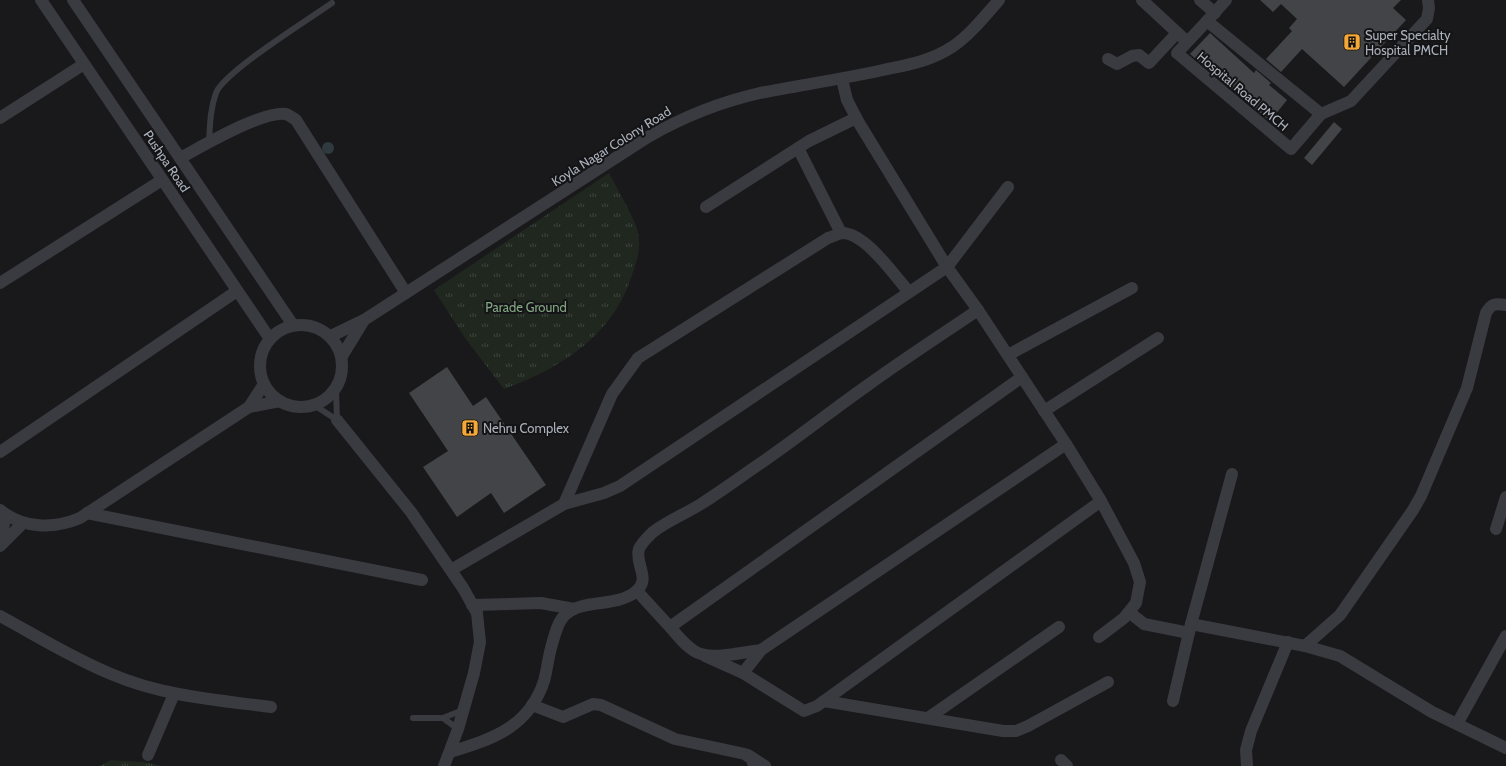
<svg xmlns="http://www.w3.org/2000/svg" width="1506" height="766" font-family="Cabin,sans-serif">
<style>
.park{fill:url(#park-tufts)}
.water{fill:#2e3940}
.building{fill:#434448}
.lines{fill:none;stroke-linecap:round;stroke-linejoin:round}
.service{stroke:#3a3b40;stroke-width:6}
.minor{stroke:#3a3b40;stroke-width:12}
.labels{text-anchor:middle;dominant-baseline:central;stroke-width:4;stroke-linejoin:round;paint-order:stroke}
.poi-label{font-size:13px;fill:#abb1bb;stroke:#141416;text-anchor:start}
.street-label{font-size:13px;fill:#abb1bb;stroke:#141416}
.park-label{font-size:13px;fill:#83a682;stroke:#141416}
</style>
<defs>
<pattern id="park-tufts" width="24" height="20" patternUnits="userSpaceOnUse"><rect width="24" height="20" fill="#1f271f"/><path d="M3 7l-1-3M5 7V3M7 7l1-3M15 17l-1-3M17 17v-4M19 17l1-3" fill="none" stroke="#3d443e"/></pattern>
</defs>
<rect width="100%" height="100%" fill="#19191b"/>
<g class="park">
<path d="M 609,173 C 616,187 636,220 638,233 C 641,249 637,260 632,275 C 613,336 561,368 504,389 L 465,338 L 434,290 Z"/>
<path d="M 111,760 L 144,762 L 163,766 L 100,766 Z"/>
</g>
<circle class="water" cx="328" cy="148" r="6"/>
<g class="building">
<path d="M 1260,0 L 1401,0 L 1393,8 L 1406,20 L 1344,87 L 1302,49 L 1281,72 L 1266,59 L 1292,31 L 1289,28 L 1297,19 L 1281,4 L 1273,12 Z"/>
<path d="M 1210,33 L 1254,73 L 1256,70 L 1271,83 L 1269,85 L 1287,100 L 1270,121 L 1190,54 Z"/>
<path d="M 1334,122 L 1342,129 L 1312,165 L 1304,158 Z"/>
<path d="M 447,367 L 473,406 L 486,397 L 546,485 L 504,513 L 491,493 L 457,517 L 423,467 L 448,451 L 409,393 Z"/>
</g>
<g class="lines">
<g class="service">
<path d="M 209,142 C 210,126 210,109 216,93 C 224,72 309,19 332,3"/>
<path d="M 336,390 L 337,420"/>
<path d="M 314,405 L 337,420"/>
<path d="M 413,718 L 443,718 L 463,710"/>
<path d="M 443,718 L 458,729"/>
</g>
<g class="minor">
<path d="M 41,0 L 270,339"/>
<path d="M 73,0 L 293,325"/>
<path d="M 1142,0 L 1183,38"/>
<path d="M 1200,0 L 1215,13"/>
<path d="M 1226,0 L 1207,21 L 1321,114 L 1351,101 L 1427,19 L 1429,8 L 1428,0"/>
<path d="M 1207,21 L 1177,53 L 1291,149 L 1321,114"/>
<path d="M 1108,59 L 1117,64 L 1132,56 L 1139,55 L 1149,63 L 1177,33"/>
<path d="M 0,118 L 84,64"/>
<path d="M 798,148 L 841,233"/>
<path d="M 180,158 C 203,146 261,111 286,114 C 289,115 293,118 296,120 L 406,293"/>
<path d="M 706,207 L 809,141 L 856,118"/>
<path d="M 0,283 L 162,180"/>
<path d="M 978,310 L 1022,377"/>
<circle cx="301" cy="366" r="41"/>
<path d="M 331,336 L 364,320 L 648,137 C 683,117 720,102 760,93 C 801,85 842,79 883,70 C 907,65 931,61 952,47 C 969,36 985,16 999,0"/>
<path d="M 1008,355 L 1132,288"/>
<path d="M 342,356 L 364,320"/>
<path d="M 249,407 L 280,401"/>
<path d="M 1044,411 L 1158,338"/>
<path d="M 337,420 L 411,512 L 463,588 L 477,613 L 480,642 L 474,673 L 458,729 L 444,766"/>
<path d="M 1066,444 L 1101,501 L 1134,563 L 1140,582 L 1136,603 L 1124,618 L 1099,637"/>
<path d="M 0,452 L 237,291"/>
<path d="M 564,504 L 612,394 L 638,358 L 828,238 C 833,237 838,233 843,233 C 866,234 894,275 909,292"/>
<path d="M 0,510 C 23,529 54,529 80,518 L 249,407 L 264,384"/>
<path d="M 87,513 L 422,580"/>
<path d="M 1496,529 L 1506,497"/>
<path d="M 0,542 L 6,515"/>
<path d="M 0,546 L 23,523"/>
<path d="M 451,570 L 564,504 L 604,493 L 620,486 L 947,267 L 1008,187"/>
<path d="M 637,591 L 670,627 L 1022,377 L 1066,444 L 761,650 C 742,652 720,659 701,654 C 689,651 678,636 670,627"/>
<path d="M 472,605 L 541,603 L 574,609"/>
<path d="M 1129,612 L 1144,624 L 1189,633"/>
<path d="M 0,616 C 37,636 72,658 111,674 C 162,696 217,700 271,707"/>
<path d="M 1191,624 L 1305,646 L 1340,656 L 1432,712 L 1506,748"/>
<path d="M 1305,646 L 1340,615 L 1413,510 L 1421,496 L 1467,388 L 1486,313 C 1491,304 1495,303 1506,305"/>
<path d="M 705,656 L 743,673 L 804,711 L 817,706 L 1101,501"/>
<path d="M 743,673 L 761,650"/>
<path d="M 824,701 L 1003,731 L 1016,731 L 1028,726 L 1108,682"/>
<path d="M 1173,701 L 1191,624 L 1232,474"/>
<path d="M 532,705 L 563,717 L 593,704 L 601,705 L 675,739 L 745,754 L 752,759 L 754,766"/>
<path d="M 928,718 L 1059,627"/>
<path d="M 1457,724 L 1506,636"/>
<path d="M 450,752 C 493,739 529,727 544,681 C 547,670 548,659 551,648 C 554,638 557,622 565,615 C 582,599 615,607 634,593 C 653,579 634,565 639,549 C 642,542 648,537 653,532 C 667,521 685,514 701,504 C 720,492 739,478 758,465 C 796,439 831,411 868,385 C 904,359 941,335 978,310 L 947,267 L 859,123 L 847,100 L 842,79"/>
<path d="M 148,755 L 174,694"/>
<path d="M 748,755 L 765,766"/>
<path d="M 1061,760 L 1067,766"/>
<path d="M 1247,766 L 1246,750 L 1251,731 L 1288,642"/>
</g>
</g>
<defs>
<symbol id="building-square" viewBox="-11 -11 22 22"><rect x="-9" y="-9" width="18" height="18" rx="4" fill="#f5a737" stroke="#141416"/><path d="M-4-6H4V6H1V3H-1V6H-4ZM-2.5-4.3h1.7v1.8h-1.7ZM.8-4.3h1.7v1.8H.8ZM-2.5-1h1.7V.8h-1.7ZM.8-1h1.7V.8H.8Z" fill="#111"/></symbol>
</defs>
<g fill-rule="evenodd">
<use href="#building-square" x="1342" y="32" width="20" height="20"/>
<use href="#building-square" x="460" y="418" width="20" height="20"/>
</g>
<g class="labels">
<g class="poi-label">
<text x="1365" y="35">Super Specialty<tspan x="1365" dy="15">Hospital PMCH</tspan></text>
<text x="483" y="428">Nehru Complex</text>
</g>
<g class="street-label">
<text transform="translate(1243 91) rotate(40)">Hospital Road PMCH</text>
<text transform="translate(611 146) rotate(-32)">Koyla Nagar Colony Road</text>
<text transform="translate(167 161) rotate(56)">Pushpa Road</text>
</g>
<g class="park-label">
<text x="526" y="307">Parade Ground</text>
</g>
</g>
</svg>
